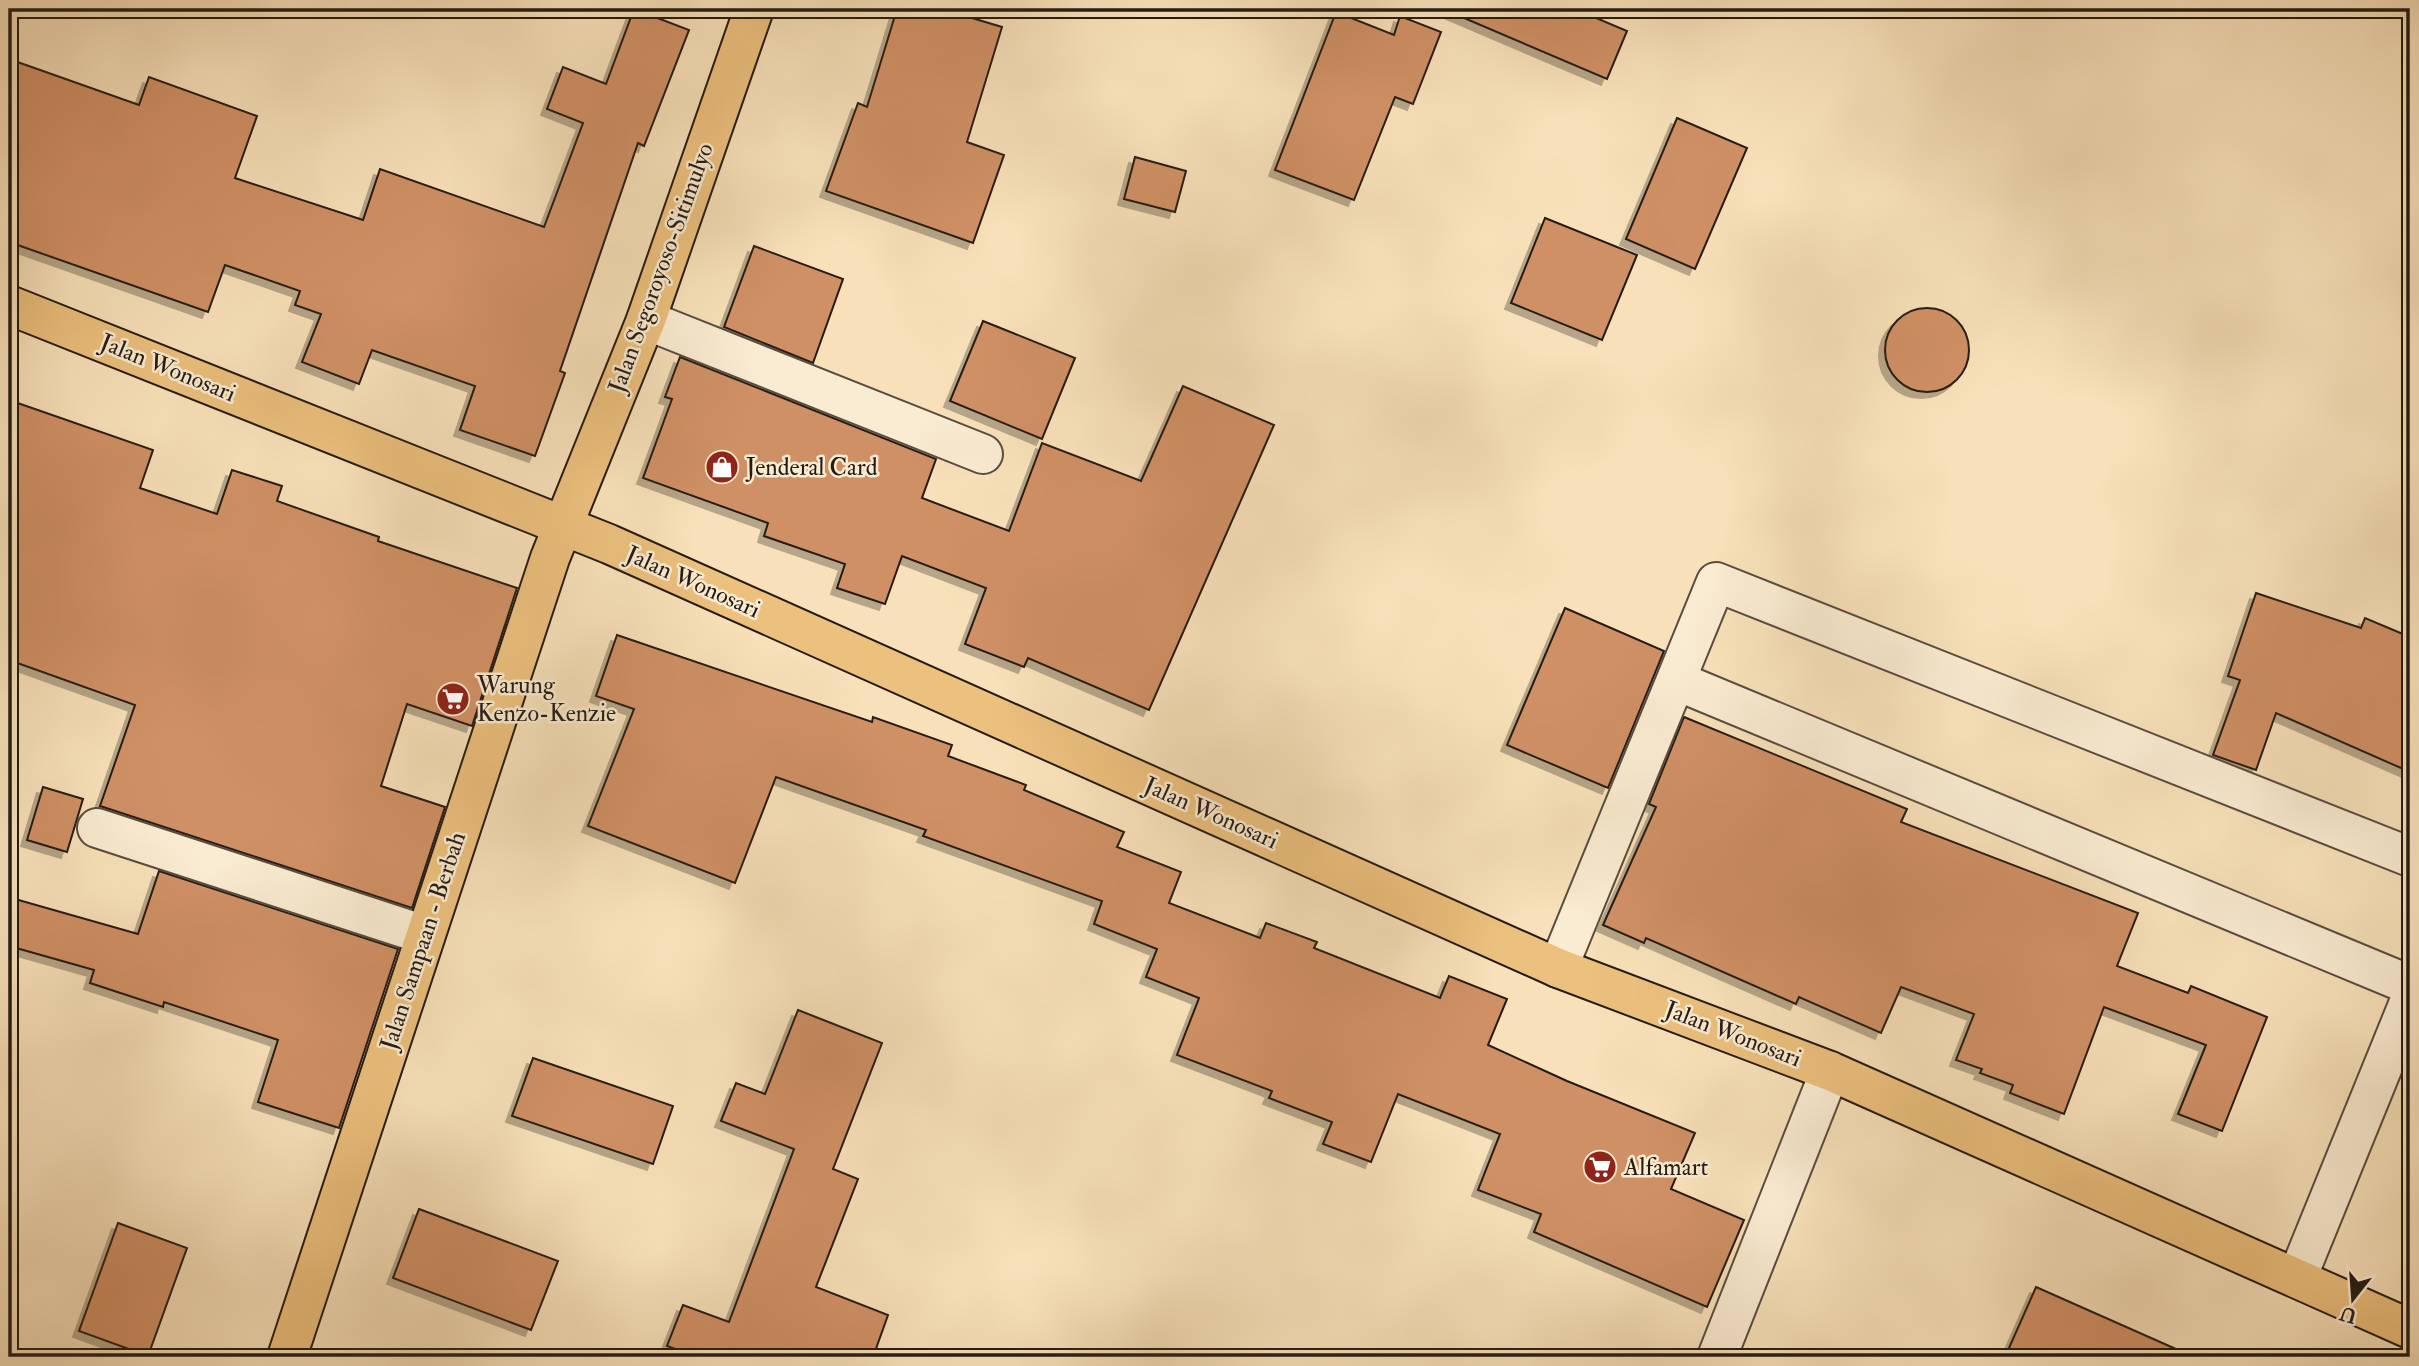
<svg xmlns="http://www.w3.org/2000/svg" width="2419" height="1366" font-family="'IM FELL Double Pica',serif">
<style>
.building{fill:#d09065;stroke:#251b14;stroke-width:2;filter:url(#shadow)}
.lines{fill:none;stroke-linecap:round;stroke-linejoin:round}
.minor-casing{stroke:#5a4c3e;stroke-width:42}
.major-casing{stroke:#251b14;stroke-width:42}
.highway-casing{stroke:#251b14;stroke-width:42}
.minor{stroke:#faecd2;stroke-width:38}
.major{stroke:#ecc07d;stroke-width:38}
.highway{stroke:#ecc07d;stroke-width:38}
.labels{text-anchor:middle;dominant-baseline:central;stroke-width:5;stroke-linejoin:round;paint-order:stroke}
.street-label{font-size:24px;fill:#251b14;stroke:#faecd2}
.poi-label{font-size:24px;fill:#251b14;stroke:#faecd2;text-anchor:start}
</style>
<defs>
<filter id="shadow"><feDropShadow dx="-6" dy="6" stdDeviation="0" flood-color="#0004"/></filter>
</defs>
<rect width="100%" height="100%" fill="#f8e1ba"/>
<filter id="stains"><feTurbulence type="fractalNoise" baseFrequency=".00286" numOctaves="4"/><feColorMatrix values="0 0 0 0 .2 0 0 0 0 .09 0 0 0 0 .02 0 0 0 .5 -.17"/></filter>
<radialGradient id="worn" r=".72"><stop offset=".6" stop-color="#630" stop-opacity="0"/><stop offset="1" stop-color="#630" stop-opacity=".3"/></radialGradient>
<g class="building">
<path d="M 634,9 L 689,30 L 644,146 L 638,143 L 560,371 L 565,373 L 535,456 L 460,430 L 475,386 L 372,350 L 359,384 L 302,362 L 321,314 L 295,305 L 300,291 L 225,265 L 208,312 L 9,242 L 9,59 L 139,105 L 149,77 L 257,116 L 235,178 L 363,220 L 380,169 L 544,227 L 583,123 L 547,109 L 563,67 L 606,84 Z"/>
<path d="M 897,9 L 942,9 L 1002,27 L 967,142 L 1004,155 L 973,243 L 826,191 L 858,103 L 867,107 Z"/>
<path d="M 1443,9 L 1575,9 L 1627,31 L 1607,79 Z"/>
<path d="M 1336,12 L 1394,35 L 1400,16 L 1441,32 L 1413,104 L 1395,97 L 1354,200 L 1275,170 Z"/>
<path d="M 1677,118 L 1747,148 L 1695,269 L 1626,239 Z"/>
<path d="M 1135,157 L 1186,171 L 1175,212 L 1124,199 Z"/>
<path d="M 1545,218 L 1637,255 L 1602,340 L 1511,303 Z"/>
<path d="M 754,246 L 843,279 L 813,363 L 724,327 Z"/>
<circle cx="1927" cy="350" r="42"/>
<path d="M 983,321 L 1075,358 L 1042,439 L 950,401 Z"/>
<path d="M 680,357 L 936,459 L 922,498 L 1009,531 L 1042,443 L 1141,481 L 1183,386 L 1274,425 L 1149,710 L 1028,658 L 1024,667 L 965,644 L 986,588 L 902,556 L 885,604 L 837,588 L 845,564 L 764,536 L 768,523 L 643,478 L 672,399 L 665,397 Z"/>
<path d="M 9,400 L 153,450 L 140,488 L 217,514 L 232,470 L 282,486 L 277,501 L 379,537 L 378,541 L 517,588 L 472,726 L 407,704 L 381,786 L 445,807 L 412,908 L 100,806 L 135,705 L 9,660 Z"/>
<path d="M 2256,593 L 2361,628 L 2365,618 L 2410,637 L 2410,772 L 2276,713 L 2256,770 L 2213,755 L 2240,680 L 2228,676 Z"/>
<path d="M 1565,608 L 1664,651 L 1608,788 L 1507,745 Z"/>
<path d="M 617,635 L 872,722 L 873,717 L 952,745 L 948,756 L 1026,785 L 1024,790 L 1124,832 L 1117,847 L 1181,872 L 1169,903 L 1260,938 L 1266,923 L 1317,942 L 1314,948 L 1440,998 L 1449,976 L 1507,999 L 1488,1045 L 1567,1081 L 1695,1133 L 1671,1189 L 1744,1220 L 1707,1307 L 1534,1232 L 1541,1214 L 1478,1190 L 1500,1134 L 1398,1094 L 1371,1162 L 1323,1144 L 1332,1122 L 1269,1098 L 1272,1091 L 1177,1055 L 1199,998 L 1146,977 L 1157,949 L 1094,924 L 1102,901 L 923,836 L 926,830 L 776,777 L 735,883 L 588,826 L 634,709 L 596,696 Z"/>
<path d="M 1684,717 L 1907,809 L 1901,822 L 2138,913 L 2117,966 L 2188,993 L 2191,986 L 2267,1017 L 2222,1131 L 2178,1114 L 2206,1045 L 2104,1007 L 2064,1114 L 2010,1093 L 2013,1085 L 1980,1073 L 1982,1069 L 1956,1060 L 1974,1014 L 1901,987 L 1881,1033 L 1799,997 L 1796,1004 L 1646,938 L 1644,943 L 1603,925 L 1656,807 L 1649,804 Z"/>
<path d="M 43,787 L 83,799 L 67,852 L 27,840 Z"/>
<path d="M 159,871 L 398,949 L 339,1128 L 258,1102 L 278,1040 L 164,1002 L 163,1007 L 90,983 L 94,970 L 9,946 L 9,922 L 15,899 L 138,934 Z"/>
<path d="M 798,1010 L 882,1043 L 833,1169 L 858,1179 L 816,1287 L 888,1315 L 873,1357 L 697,1357 L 667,1346 L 683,1305 L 729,1322 L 794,1149 L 721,1121 L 736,1083 L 765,1094 Z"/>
<path d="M 533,1058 L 673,1106 L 653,1164 L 512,1116 Z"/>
<path d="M 419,1209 L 558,1261 L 531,1330 L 393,1278 Z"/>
<path d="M 118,1223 L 187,1248 L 148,1356 L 79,1331 Z"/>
<path d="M 2036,1287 L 2194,1357 L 2005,1357 Z"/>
</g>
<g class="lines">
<defs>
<g id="minor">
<path d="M 646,320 L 983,454"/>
<path d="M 1677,681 L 2410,985"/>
<path d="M 97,828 L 425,935"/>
<path d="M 1558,968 L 1716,582 L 2410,857"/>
<path d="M 2297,1278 L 2410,1000"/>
<path d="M 1717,1357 L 1830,1071"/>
</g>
<path id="major" d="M 287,1357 L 550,558 L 646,320 L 754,9"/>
<path id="highway" d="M 9,305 L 609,544 L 1558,968 L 1830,1071 L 2410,1329"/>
</defs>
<use href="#minor" class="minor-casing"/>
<use href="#major" class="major-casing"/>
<use href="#highway" class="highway-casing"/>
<use href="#minor" class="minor"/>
<use href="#major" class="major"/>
<use href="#highway" class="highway"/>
</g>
<defs>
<symbol id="shop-disc" viewBox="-11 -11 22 22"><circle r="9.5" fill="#8f2418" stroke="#faecd2"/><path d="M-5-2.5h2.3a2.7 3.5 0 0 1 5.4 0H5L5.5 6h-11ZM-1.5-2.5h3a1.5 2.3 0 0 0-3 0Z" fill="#fff"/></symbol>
<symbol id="supermarket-disc" viewBox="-11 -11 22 22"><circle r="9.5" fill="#8f2418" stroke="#faecd2"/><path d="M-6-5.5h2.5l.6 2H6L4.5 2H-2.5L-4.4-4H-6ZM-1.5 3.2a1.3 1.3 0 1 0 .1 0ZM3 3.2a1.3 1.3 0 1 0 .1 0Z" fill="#fff"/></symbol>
</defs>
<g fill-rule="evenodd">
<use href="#shop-disc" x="703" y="448" width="38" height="38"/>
<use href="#supermarket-disc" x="434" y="680" width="38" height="38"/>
<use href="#supermarket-disc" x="1581" y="1148" width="38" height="38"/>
</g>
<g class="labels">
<g class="street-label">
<text transform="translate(661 268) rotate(-70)">Jalan Segoroyoso-Sitimulyo</text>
<text transform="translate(168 368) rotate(22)">Jalan Wonosari</text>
<text transform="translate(693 582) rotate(24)">Jalan Wonosari</text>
<text transform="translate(1211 813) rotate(24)">Jalan Wonosari</text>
<text transform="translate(423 941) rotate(-72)">Jalan Sampaan - Berbah</text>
<text transform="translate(1733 1034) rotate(21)">Jalan Wonosari</text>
</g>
<g class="poi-label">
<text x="746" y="467">Jenderal Card</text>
<text x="477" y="685">Warung<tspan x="477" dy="28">Kenzo-Kenzie</tspan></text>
<text x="1624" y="1167">Alfamart</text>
</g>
</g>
<rect width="2419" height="1366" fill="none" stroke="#f8e1ba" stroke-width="35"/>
<rect x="10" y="10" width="2398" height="1345" fill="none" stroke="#251b14" stroke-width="3.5"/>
<rect x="18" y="18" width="2384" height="1331" fill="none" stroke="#251b14" stroke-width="2"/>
<g transform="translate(2353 1299) rotate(197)" stroke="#faecd2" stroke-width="5" paint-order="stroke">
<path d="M0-5L12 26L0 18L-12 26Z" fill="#251b14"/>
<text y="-10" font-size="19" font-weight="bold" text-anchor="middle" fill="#251b14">U</text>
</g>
<rect width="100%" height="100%" filter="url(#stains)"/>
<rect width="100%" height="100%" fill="url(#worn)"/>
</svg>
